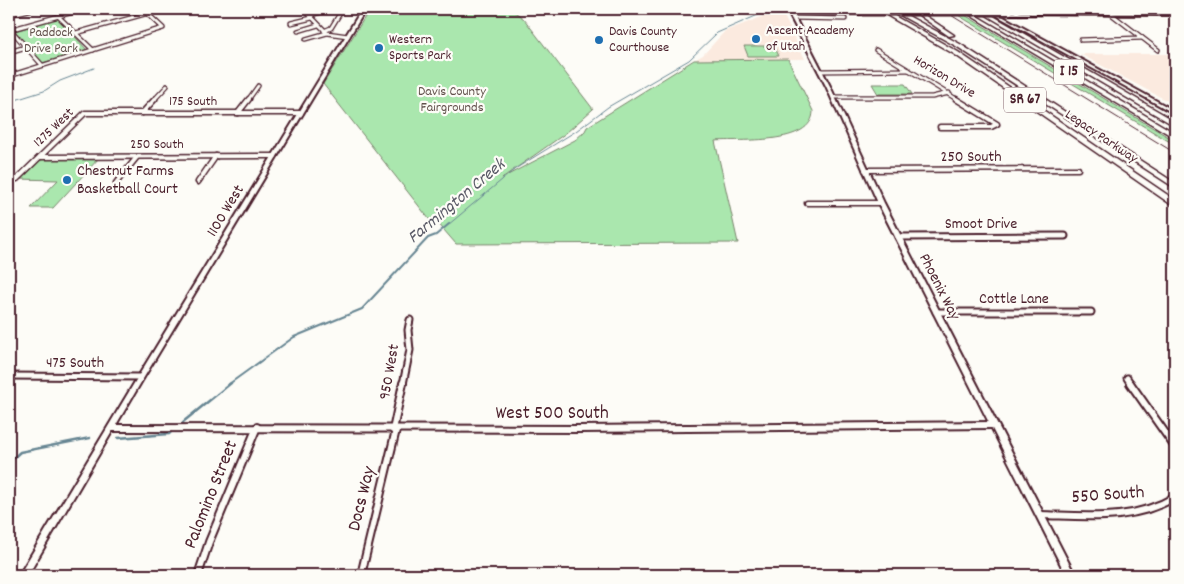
<svg xmlns="http://www.w3.org/2000/svg" width="1184" height="584" font-family="Dekko,sans-serif">
<style>
.built{fill:#fbeadf}
.green{fill:#aae7ae;stroke:#7a836c}
.lines{fill:none;stroke-linecap:round;stroke-linejoin:round}
.stream-far2{stroke:#668592;stroke-width:1}
.stream-far1{stroke:#668592;stroke-width:2}
.stream{stroke:#668592;stroke-width:2.5}
.minor-far3-casing{stroke:#4a1f2b;stroke-width:5.5}
.minor-far2-casing{stroke:#4a1f2b;stroke-width:7}
.minor-far1-casing{stroke:#4a1f2b;stroke-width:9}
.minor-casing{stroke:#4a1f2b;stroke-width:10}
.tertiary-casing{stroke:#4a1f2b;stroke-width:4}
.secondary-casing{stroke:#4a1f2b;stroke-width:4}
.motorway-casing{stroke:#4a1f2b;stroke-width:3}
.minor-far3{stroke:#fdfcf7;stroke-width:3}
.minor-far2{stroke:#fdfcf7;stroke-width:4}
.minor-far1{stroke:#fdfcf7;stroke-width:5}
.minor{stroke:#fdfcf7;stroke-width:6}
.tertiary{fill:#fdfcf7;fill-rule:evenodd}
.secondary{fill:#fdfcf7;fill-rule:evenodd}
.motorway{fill:#fdfcf7;fill-rule:evenodd}
.rail{stroke:#4a1f2b;stroke-width:1}
.secondary-bridge-casing{stroke:#4a1f2b;stroke-width:7;stroke-linecap:butt}
.secondary-bridge{stroke:#fdfcf7;stroke-width:4.5}
.poi-dot{fill:#1f6fb2;stroke:#fdfcf7;stroke-width:2}
.labels{text-anchor:middle;dominant-baseline:central;stroke-width:4.5;stroke-linejoin:round;paint-order:stroke}
.far-poi-label{font-size:14px;fill:#4a1f2b;stroke:#fdfcf7;text-anchor:start}
.far-park-label{font-size:14px;fill:#62514c;stroke:#fdfcf7}
.far-street-label{font-size:14px;fill:#4a1f2b;stroke:#fdfcf7}
.shield{fill:#fdfcf7;stroke:#806168;stroke-width:1}
.shield-label{font-size:15px;font-weight:bold;fill:#4a1f2b}
.street-label{font-size:16px;fill:#4a1f2b;stroke:#fdfcf7}
.poi-label{font-size:16px;fill:#4a1f2b;stroke:#fdfcf7;text-anchor:start}
.water-label{font-size:18px;font-style:italic;fill:#5a5a67;stroke:#fdfcf7}
.near-street-label{font-size:19px;fill:#4a1f2b;stroke:#fdfcf7}
</style>
<rect width="100%" height="100%" fill="#fdfcf7"/>
<filter id="ink" filterUnits="userSpaceOnUse"><feTurbulence type="fractalNoise" baseFrequency=".02" numOctaves="2"/><feDisplacementMap in="SourceGraphic" scale="10" xChannelSelector="R" yChannelSelector="G"/><feConvolveMatrix kernelMatrix="1 2 1 2 8 2 1 2 1" color-interpolation-filters="sRGB"/></filter>
<g filter="url(#ink)">
<g class="built">
<path d="M 767,15 L 784,16 L 805,59 L 694,60 L 703,55 L 725,31 Z"/>
<path d="M 1080,54 L 1175,54 L 1175,105 Z"/>
</g>
<g class="green">
<path d="M 370,9 L 511,9 L 524,19 L 593,109 L 566,133 L 502,178 L 575,140 L 585,131 L 587,127 L 694,60 L 788,59 L 813,111 C 813,146 739,139 715,141 L 738,243 L 456,244 L 437,222 L 433,224 L 323,84 Z"/>
<path d="M 956,14 L 963,14 L 1175,141 L 1175,145 Z"/>
<path d="M 54,19 L 59,19 L 87,50 L 42,63 L 15,31 Z"/>
<path d="M 744,46 L 774,46 L 779,56 L 748,56 Z"/>
<path d="M 872,84 L 905,84 L 912,94 L 878,94 Z"/>
<path d="M 40,157 L 100,157 L 53,208 L 31,208 L 58,180 L 17,179 Z"/>
</g>
<g class="lines">
<g class="stream-far2">
<path d="M 9,102 L 44,91 L 60,81 L 94,68"/>
<path d="M 448,225 L 515,169 L 576,131 L 608,107 L 689,60 L 717,33 L 758,15"/>
</g>
<path class="stream-far1" d="M 229,384 L 294,337 L 362,309 L 428,238 L 436,235 L 449,224"/>
<g class="stream">
<path d="M 183,422 L 231,383"/>
<path d="M 118,438 L 169,434 L 171,432"/>
<path d="M 9,462 L 20,452 L 90,438"/>
</g>
<defs>
<g id="minor-far3">
<path d="M 304,9 L 327,33 L 348,36"/>
<path d="M 1110,13 L 1158,50"/>
<path d="M 9,15 L 33,9"/>
<path d="M 310,15 L 325,11 L 362,11"/>
<path d="M 59,17 L 93,50"/>
<path d="M 793,18 L 845,19"/>
<path d="M 291,23 L 312,18"/>
<path d="M 9,30 L 84,9"/>
<path d="M 11,30 L 42,65"/>
<path d="M 298,31 L 318,25"/>
<path d="M 324,31 L 331,28 L 342,10"/>
<path d="M 76,33 L 163,9"/>
<path d="M 306,39 L 327,33"/>
<path d="M 1081,40 L 1142,38"/>
<path d="M 876,50 L 958,100"/>
<path d="M 9,52 L 26,47"/>
<path d="M 820,71 L 909,70"/>
<path d="M 9,76 L 163,28 L 147,13"/>
<path d="M 833,97 L 932,97 L 949,93"/>
<path d="M 154,100 L 167,86"/>
<path d="M 248,100 L 258,86"/>
</g>
<g id="minor-far2">
<path d="M 142,113 L 155,99"/>
<path d="M 238,113 L 249,99"/>
<path d="M 940,127 L 991,127 L 997,124 L 956,99"/>
<path d="M 40,157 L 275,156"/>
<path d="M 865,170 L 1078,169"/>
<path d="M 9,179 L 17,179 L 85,113 L 301,113"/>
<path d="M 198,182 L 216,156"/>
<path d="M 116,183 L 137,157"/>
<path d="M 807,203 L 881,203"/>
</g>
<g id="minor-far1">
<path d="M 898,237 L 1065,236"/>
<path d="M 936,312 L 1091,312"/>
<path d="M 9,376 L 141,377"/>
<path d="M 1127,378 L 1131,384"/>
<path d="M 403,384 L 410,350 L 408,330 L 410,320"/>
</g>
<g id="minor">
<path d="M 1130,383 L 1175,447"/>
<path d="M 112,428 L 579,429 L 993,425"/>
<path d="M 393,430 L 403,383"/>
<path d="M 1040,515 C 1087,516 1133,522 1175,497"/>
<path d="M 198,575 L 209,542 L 257,427"/>
<path d="M 361,575 L 396,430"/>
</g>
<g id="tertiary">
<path d="M 362,9 L 366,9 L 143,379 L 28,575 L 19,575 L 139,375 Z"/>
<path d="M 985,9 L 989,9 L 1175,111 L 1175,114 Z"/>
<path d="M 1012,9 L 1016,9 L 1021,13 L 1018,14 Z"/>
<path d="M 789,11 L 792,12 L 830,86 L 884,203 L 1075,575 L 1066,575 L 878,203 L 826,86 L 788,12 Z"/>
</g>
<g id="secondary">
<path d="M 745,9 L 755,9 L 772,11 L 863,12 L 865,13 L 863,14 L 772,13 L 747,10 Z"/>
<path d="M 1009,12 L 1175,13 L 1175,15 L 1008,14 L 1007,13 Z"/>
</g>
<g id="motorway">
<path d="M 876,9 L 882,9 L 958,52 L 1175,200 L 1175,205 L 1172,205 L 954,54 Z"/>
<path d="M 889,9 L 895,9 L 960,44 L 1175,183 L 1175,188 L 956,46 Z"/>
<path d="M 910,9 L 915,9 L 954,35 L 949,36 Z"/>
<path d="M 960,9 L 965,9 L 1175,133 L 1175,138 Z"/>
<path d="M 976,9 L 981,9 L 1175,121 L 1175,126 Z"/>
</g>
</defs>
<use href="#minor-far3" class="minor-far3-casing"/>
<use href="#minor-far2" class="minor-far2-casing"/>
<use href="#minor-far1" class="minor-far1-casing"/>
<use href="#minor" class="minor-casing"/>
<use href="#tertiary" class="tertiary-casing"/>
<use href="#secondary" class="secondary-casing"/>
<use href="#motorway" class="motorway-casing"/>
<use href="#minor-far3" class="minor-far3"/>
<use href="#minor-far2" class="minor-far2"/>
<use href="#minor-far1" class="minor-far1"/>
<use href="#minor" class="minor"/>
<use href="#tertiary" class="tertiary"/>
<use href="#secondary" class="secondary"/>
<use href="#motorway" class="motorway"/>
<path class="rail" d="M 941,9 L 1175,153"/>
<defs>
<path id="secondary-bridge" d="M 863,13 L 1009,13"/>
</defs>
<use href="#secondary-bridge" class="secondary-bridge-casing"/>
<use href="#secondary-bridge" class="secondary-bridge"/>
</g>
</g>
<g class="poi-dot">
<circle cx="756" cy="39" r="5"/>
<circle cx="599" cy="40" r="5"/>
<circle cx="379" cy="48" r="5"/>
<circle cx="67" cy="180" r="5"/>
</g>
<g class="labels">
<g class="far-poi-label">
<text x="766" y="31">Ascent Academy<tspan x="766" dy="16">of Utah</tspan></text>
<text x="609" y="32">Davis County<tspan x="609" dy="16">Courthouse</tspan></text>
<text x="389" y="40">Western<tspan x="389" dy="16">Sports Park</tspan></text>
</g>
<g class="far-park-label">
<text x="51" y="33">Paddock<tspan x="51" dy="16">Drive Park</tspan></text>
<text x="452" y="92">Davis County<tspan x="452" dy="16">Fairgrounds</tspan></text>
</g>
<g class="far-street-label">
<text transform="translate(944 77) rotate(31)">Horizon Drive</text>
<text x="193" y="102">175 South</text>
<text transform="translate(54 128) rotate(-44)">1275 West</text>
<text transform="translate(1101 137) rotate(34)">Legacy Parkway</text>
<text x="157" y="145">250 South</text>
</g>
<g class="shield">
<rect x="1054" y="59.5" width="30" height="25" rx="4"/>
<rect x="1004" y="87.5" width="42" height="25" rx="4"/>
</g>
<g class="shield-label">
<text x="1069" y="72">I 15</text>
<text x="1025" y="100">SR 67</text>
</g>
<g class="street-label">
<text x="971" y="157">250 South</text>
<text transform="translate(226 211) rotate(-59)">1100 West</text>
<text x="981" y="224">Smoot Drive</text>
<text transform="translate(939 287) rotate(63)">Phoenix Way</text>
<text x="1014" y="299">Cottle Lane</text>
<text x="75" y="363">475 South</text>
<text transform="translate(390 372) rotate(-80)">950 West</text>
</g>
<g class="poi-label">
<text x="77" y="171">Chestnut Farms<tspan x="77" dy="18">Basketball Court</tspan></text>
</g>
<g class="water-label">
<text transform="translate(457 202) rotate(-40)">Farmington Creek</text>
</g>
<g class="near-street-label">
<text x="552" y="414">West 500 South</text>
<text transform="translate(212 495) rotate(-68)">Palomino Street</text>
<text transform="translate(1108 496) rotate(-4)">550 South</text>
<text transform="translate(363 499) rotate(-76)">Docs Way</text>
</g>
</g>
<rect width="1184" height="584" fill="none" stroke="#fdfcf7" stroke-width="30"/>
<rect x="15" y="15" width="1154" height="554" fill="none" stroke="#4a1f2b" stroke-width="2" filter="url(#ink)"/>
</svg>
